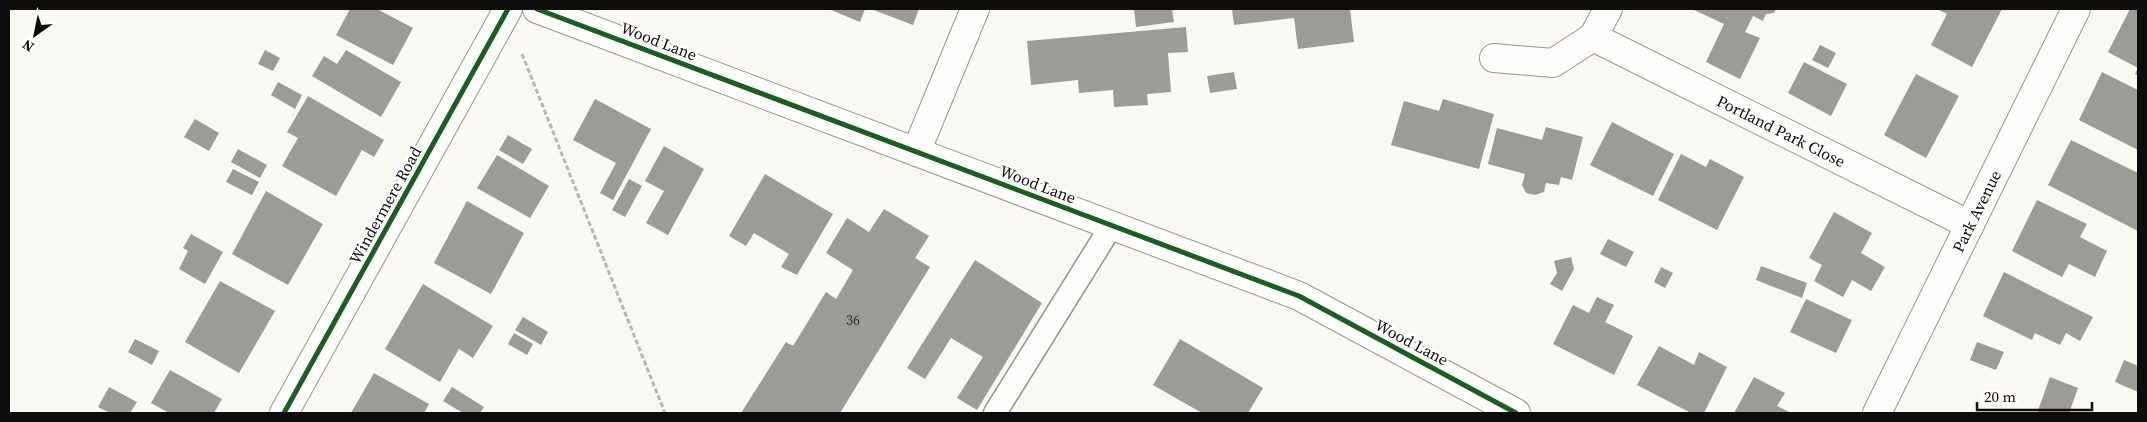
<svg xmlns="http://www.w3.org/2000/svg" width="2147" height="422" font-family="'Source Serif 4',serif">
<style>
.building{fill:#9d9b97}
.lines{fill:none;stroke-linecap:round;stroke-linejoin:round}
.service-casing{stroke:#949390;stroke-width:25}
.minor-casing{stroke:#949390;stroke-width:30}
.tertiary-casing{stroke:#949390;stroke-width:30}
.path{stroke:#b8b7b6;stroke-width:3;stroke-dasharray:5 2.5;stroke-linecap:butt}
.service{stroke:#fefefd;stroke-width:22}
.minor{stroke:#fefefd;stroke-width:28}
.tertiary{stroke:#fefefd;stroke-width:28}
.cycleway-casing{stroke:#fff;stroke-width:8}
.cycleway{stroke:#1b5e20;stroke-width:5}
.labels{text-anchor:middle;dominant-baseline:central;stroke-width:5;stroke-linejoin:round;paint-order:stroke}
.number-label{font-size:14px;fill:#313030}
.street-label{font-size:16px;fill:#0d0d0d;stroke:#fff}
</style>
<rect width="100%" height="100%" fill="#faf8f2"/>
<g class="building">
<path d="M 350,9 L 377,9 L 413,28 L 393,65 L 336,35 Z"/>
<path d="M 832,9 L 865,9 L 860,22 L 831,10 Z"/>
<path d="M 871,9 L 919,9 L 913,25 Z"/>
<path d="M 1134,9 L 1172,9 L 1174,22 L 1136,27 Z"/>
<path d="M 1232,9 L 1350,9 L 1354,42 L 1298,49 L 1294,18 L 1234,25 Z"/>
<path d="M 1692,9 L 1776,9 L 1774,13 L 1766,14 L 1763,21 L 1753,16 L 1745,32 L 1760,38 L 1740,79 L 1706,62 L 1724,24 Z"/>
<path d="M 1937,9 L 2002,9 L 1972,67 L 1931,45 L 1947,14 Z"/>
<path d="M 2130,9 L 2138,9 L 2138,76 L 2135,74 L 2138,68 L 2108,52 Z"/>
<path d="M 1186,27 L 1188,52 L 1168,53 L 1171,92 L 1147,94 L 1148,105 L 1114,107 L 1113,90 L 1079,93 L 1078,80 L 1031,85 L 1027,41 Z"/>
<path d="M 1820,45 L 1836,53 L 1828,68 L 1812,60 Z"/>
<path d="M 265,50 L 280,58 L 273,71 L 258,64 Z"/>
<path d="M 346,50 L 401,82 L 381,117 L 312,76 L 324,56 L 337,64 Z"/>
<path d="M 1804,62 L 1847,84 L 1831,116 L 1788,93 Z"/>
<path d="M 1234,72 L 1237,89 L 1210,93 L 1207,76 Z"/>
<path d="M 2102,72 L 2138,90 L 2138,150 L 2079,120 Z"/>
<path d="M 1916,74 L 1959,96 L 1926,158 L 1884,135 Z"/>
<path d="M 278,82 L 302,95 L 295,109 L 271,95 Z"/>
<path d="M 308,96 L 384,140 L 374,157 L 362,150 L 336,196 L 282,166 L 298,138 L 287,132 Z"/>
<path d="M 595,99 L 651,129 L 613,200 L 600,193 L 616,163 L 573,140 Z"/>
<path d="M 1443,99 L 1494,114 L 1479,169 L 1391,145 L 1404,101 L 1439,111 Z"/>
<path d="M 195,119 L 219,133 L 209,151 L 184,137 Z"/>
<path d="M 1612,122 L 1674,154 L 1653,196 L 1590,165 Z"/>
<path d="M 1546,127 L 1583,137 L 1572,180 L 1561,177 L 1559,185 L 1546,183 L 1544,192 L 1535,195 L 1526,193 L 1522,185 L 1525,174 L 1488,164 L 1497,128 L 1542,140 Z"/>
<path d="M 508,135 L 532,149 L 523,164 L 499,150 Z"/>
<path d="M 2071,140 L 2138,173 L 2138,231 L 2048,185 Z"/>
<path d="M 664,146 L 704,169 L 668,235 L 646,223 L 664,191 L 645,181 Z"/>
<path d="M 238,149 L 267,165 L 260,178 L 231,162 Z"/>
<path d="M 1681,154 L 1706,167 L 1710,159 L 1744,177 L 1717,230 L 1658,200 Z"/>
<path d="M 497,155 L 549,186 L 530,218 L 477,188 Z"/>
<path d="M 233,169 L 259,182 L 252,195 L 226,182 Z"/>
<path d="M 765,174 L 833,214 L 797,275 L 781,267 L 789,254 L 754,233 L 746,246 L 729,236 Z"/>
<path d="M 629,179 L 642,186 L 625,217 L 612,210 Z"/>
<path d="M 266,191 L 323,224 L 288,285 L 232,254 Z"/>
<path d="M 2037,200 L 2087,224 L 2080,237 L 2107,251 L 2095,277 L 2069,264 L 2062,277 L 2012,251 Z"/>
<path d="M 467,201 L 524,233 L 491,294 L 434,263 Z"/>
<path d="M 884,209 L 929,236 L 915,258 L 930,267 L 840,413 L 741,413 L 786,342 L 793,346 L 826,292 L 836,299 L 853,270 L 826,253 L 847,218 L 869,232 Z"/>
<path d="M 1834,212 L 1872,233 L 1861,253 L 1885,267 L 1871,291 L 1852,280 L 1843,297 L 1814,281 L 1822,265 L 1809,258 Z"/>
<path d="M 191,234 L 223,252 L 205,284 L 179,269 L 188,251 L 183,248 Z"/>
<path d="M 1608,239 L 1634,252 L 1626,267 L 1600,254 Z"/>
<path d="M 1571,257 L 1574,269 L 1562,291 L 1550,284 L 1557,273 L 1554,261 Z"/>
<path d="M 975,260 L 1042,303 L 977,410 L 957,398 L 983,357 L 966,347 L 951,338 L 925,379 L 907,368 Z"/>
<path d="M 1761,266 L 1807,283 L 1802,298 L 1756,280 Z"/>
<path d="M 1661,267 L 1673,273 L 1665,288 L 1654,282 Z"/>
<path d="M 2004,272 L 2093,317 L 2080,341 L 2066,333 L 2060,345 L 2035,333 L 2032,340 L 1983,316 Z"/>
<path d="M 220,281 L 275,311 L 239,373 L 185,342 Z"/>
<path d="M 423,284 L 493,326 L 473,358 L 459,349 L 440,382 L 385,349 Z"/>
<path d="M 1597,297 L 1614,305 L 1605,322 L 1633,336 L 1614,375 L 1553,344 L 1573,305 L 1589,313 Z"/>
<path d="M 1806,299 L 1852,320 L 1836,353 L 1790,332 Z"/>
<path d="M 523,317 L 548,332 L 541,345 L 515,330 Z"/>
<path d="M 514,333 L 533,344 L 527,355 L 508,344 Z"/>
<path d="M 135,339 L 159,351 L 152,365 L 128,352 Z"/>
<path d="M 1180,339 L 1263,388 L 1248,413 L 1202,413 L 1153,385 Z"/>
<path d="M 1977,342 L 2004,352 L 1996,370 L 1970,360 Z"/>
<path d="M 1659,346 L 1694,365 L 1699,352 L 1727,367 L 1704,413 L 1691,413 L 1637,385 Z"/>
<path d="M 2124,360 L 2138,366 L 2138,392 L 2115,382 Z"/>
<path d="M 170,370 L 222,399 L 214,413 L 169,413 L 151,403 Z"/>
<path d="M 374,373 L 429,404 L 424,413 L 351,413 Z"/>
<path d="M 1754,377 L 1785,393 L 1777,406 L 1791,413 L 1734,413 Z"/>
<path d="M 2050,377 L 2078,388 L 2069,413 L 2037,413 Z"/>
<path d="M 109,387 L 137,402 L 130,413 L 110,413 L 98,407 Z"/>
<path d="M 452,387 L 484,407 L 480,413 L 463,413 L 443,401 Z"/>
</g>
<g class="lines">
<defs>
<path id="service" d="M 995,413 L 1112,225"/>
<g id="minor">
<path id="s1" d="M 1608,9 L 1593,37 L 1970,225"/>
<path d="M 1494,58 L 1553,63 L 1593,37"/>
<path d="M 916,152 L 975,9"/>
<path d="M 284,413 L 508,9"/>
<path id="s2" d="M 1877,413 L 2076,9"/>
</g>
<path id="tertiary" d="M 537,9 L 1299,296 L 1516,413"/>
</defs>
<use href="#service" class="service-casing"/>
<use href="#minor" class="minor-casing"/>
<use href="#tertiary" class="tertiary-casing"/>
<path class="path" d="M 522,54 L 665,413"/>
<use href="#service" class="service"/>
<use href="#minor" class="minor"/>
<use href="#tertiary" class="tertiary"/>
<defs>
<g id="cycleway">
<path d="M 537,9 L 1299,296 L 1516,413"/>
<path d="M 284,413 L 508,9"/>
</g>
</defs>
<use href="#cycleway" class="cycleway-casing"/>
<use href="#cycleway" class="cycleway"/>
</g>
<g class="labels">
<g class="number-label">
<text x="853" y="320">36</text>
</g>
<g class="street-label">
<text transform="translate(659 41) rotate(21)">Wood Lane</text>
<text stroke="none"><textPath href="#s1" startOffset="242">Portland Park Close</textPath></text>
<text transform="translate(1038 184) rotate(21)">Wood Lane</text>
<text transform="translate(385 205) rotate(-61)">Windermere Road</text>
<text stroke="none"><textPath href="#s2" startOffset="225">Park Avenue</textPath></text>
<text transform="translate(1412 342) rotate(28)">Wood Lane</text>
</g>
</g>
<rect width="2147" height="422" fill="none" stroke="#0d0d0d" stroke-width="20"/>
<g transform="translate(35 35) rotate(213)" stroke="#ffffff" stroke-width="4" paint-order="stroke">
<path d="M0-4L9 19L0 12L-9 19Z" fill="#0d0d0d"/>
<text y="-8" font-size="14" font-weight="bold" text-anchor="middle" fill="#0d0d0d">N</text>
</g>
<path d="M1977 402v8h115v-8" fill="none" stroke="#0d0d0d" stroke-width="2.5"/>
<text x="1984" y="402" font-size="15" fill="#0d0d0d" stroke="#ffffff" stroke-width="4" paint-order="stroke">20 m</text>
</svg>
